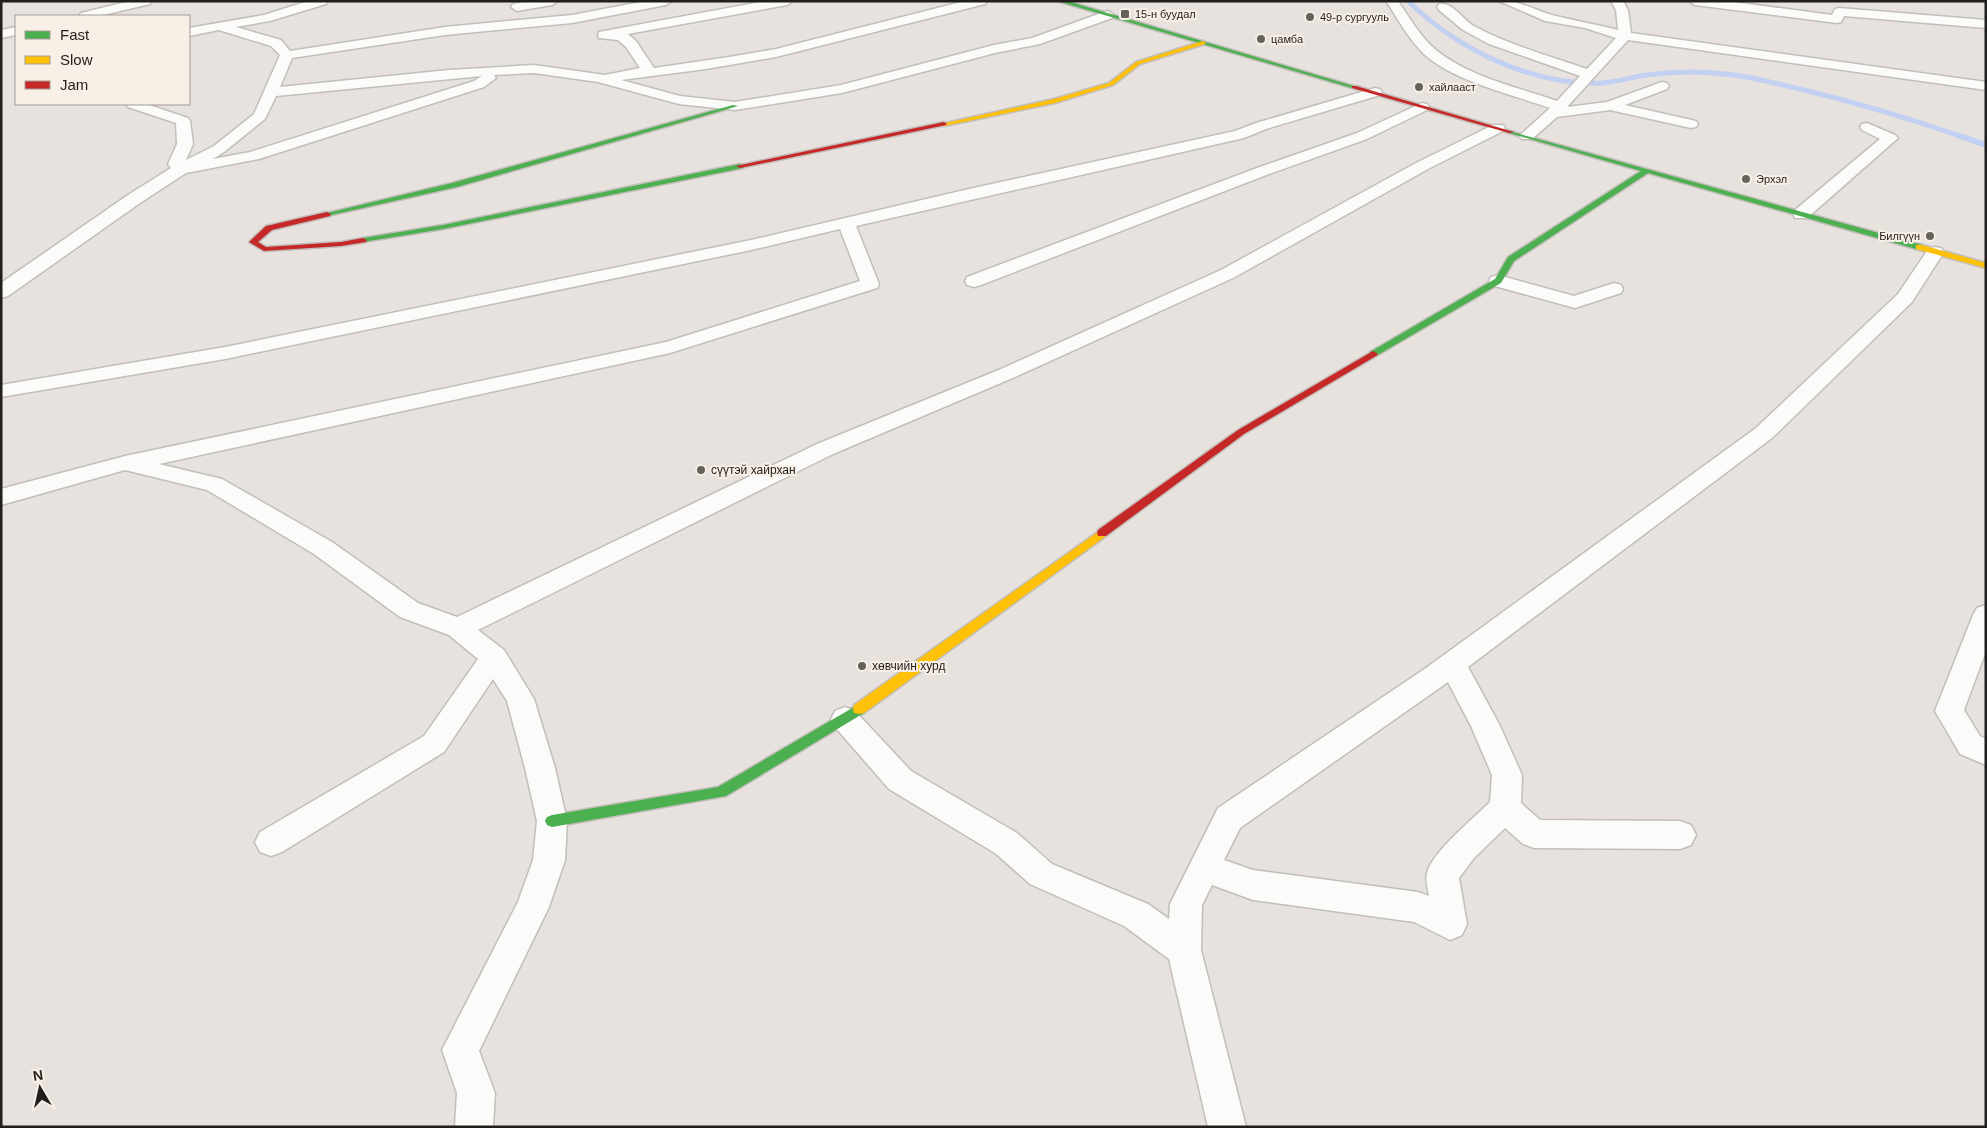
<svg xmlns="http://www.w3.org/2000/svg" width="1987" height="1128" font-family="Helvetica,sans-serif">
<style>
.lines{fill:none;stroke-linecap:round;stroke-linejoin:round}
.stream-far1{stroke:#c2d0f1;stroke-width:5}
.stream{stroke:#c2d0f1;stroke-width:6}
.street-casing{stroke:#c2beba;stroke-width:3}
.fast-casing{stroke:#c2beba;stroke-width:3}
.slow-casing{stroke:#c2beba;stroke-width:3}
.jam-casing{stroke:#c2beba;stroke-width:3}
.street{fill:#fbfbfa;fill-rule:evenodd}
.fast{fill:#4caf50;fill-rule:evenodd}
.slow{fill:#ffc107;fill-rule:evenodd}
.jam{fill:#c62828;fill-rule:evenodd}
.poi-dot{fill:#66635f;stroke:#f8efe6;stroke-width:2}
.labels{text-anchor:middle;dominant-baseline:central;stroke-width:4;stroke-linejoin:round;paint-order:stroke}
.far-poi-label{font-size:11px;fill:#211e1b;stroke:#f8efe6;text-anchor:start}
.poi-label{font-size:12px;fill:#211e1b;stroke:#f8efe6;text-anchor:start}
</style>
<rect width="100%" height="100%" fill="#e7e2dd"/>
<g class="lines">
<path class="stream-far1" d="M 1408,1 C 1457,49 1532,86 1602,83 C 1617,82 1632,77 1647,75 C 1675,71 1705,71 1734,75 C 1756,78 1778,84 1800,89 C 1854,102 1908,118 1960,136"/>
<path class="stream" d="M 1957,135 L 1986,145"/>
<defs>
<g id="street">
<path d="M 130,1 L 152,1 L 150,4 L 99,16 L 79,16 L 81,13 Z"/>
<path d="M 308,1 L 328,1 L 326,4 L 270,21 L 236,27 L 281,40 L 290,51 L 445,27 L 572,15 L 646,1 L 672,1 L 666,5 L 572,23 L 445,35 L 292,58 L 280,87 L 449,70 L 534,65 L 605,75 L 640,68 L 626,47 L 618,40 L 599,38 L 598,35 L 599,32 L 604,31 L 766,1 L 793,1 L 787,5 L 628,34 L 636,41 L 654,68 L 729,57 L 776,49 L 965,1 L 987,1 L 985,4 L 776,57 L 706,69 L 621,80 L 680,96 L 735,102 L 841,85 L 994,45 L 1032,38 L 1104,12 L 1108,11 L 1114,15 L 1112,18 L 1040,44 L 995,53 L 842,93 L 735,110 L 679,104 L 598,82 L 534,73 L 494,75 L 496,78 L 484,87 L 259,159 L 186,173 L 140,203 L 8,296 L 1,298 L 1,283 L 128,195 L 171,168 L 168,164 L 177,144 L 176,123 L 128,107 L 126,104 L 146,104 L 188,118 L 190,121 L 193,144 L 186,160 L 214,146 L 254,114 L 280,55 L 271,46 L 219,30 L 189,36 L 189,28 L 264,15 ZM 482,76 L 474,81 L 250,152 L 213,159 L 224,152 L 265,119 L 276,96 Z"/>
<path d="M 529,1 L 558,1 L 552,5 L 517,11 L 511,7 L 513,4 Z"/>
<path d="M 1386,1 L 1398,1 C 1410,18 1420,37 1436,50 C 1469,77 1517,87 1557,101 L 1580,76 L 1489,44 L 1463,30 L 1439,10 L 1437,7 L 1439,4 C 1452,1 1463,20 1474,26 C 1509,45 1549,56 1587,69 L 1616,38 L 1585,28 L 1545,21 L 1499,1 C 1522,1 1531,9 1552,15 C 1574,21 1596,24 1618,30 L 1616,10 L 1611,1 L 1623,1 L 1628,10 L 1631,33 L 1986,82 L 1986,90 L 1628,40 L 1567,107 L 1607,102 L 1662,82 L 1667,83 L 1669,86 L 1667,89 L 1625,105 L 1696,121 L 1698,124 L 1696,127 L 1691,128 L 1610,110 L 1557,117 L 1532,139 L 1522,139 L 1519,136 L 1550,108 C 1511,94 1456,82 1425,55 C 1409,40 1398,19 1386,1 Z"/>
<path d="M 1689,1 L 1726,1 L 1832,15 L 1835,9 L 1839,8 L 1986,20 L 1986,28 L 1844,16 L 1841,22 L 1837,23 L 1695,5 Z"/>
<path d="M 16,27 L 16,35 L 1,38 L 1,30 Z"/>
<path d="M 1375,88 L 1380,89 L 1382,92 L 1380,95 L 1266,129 L 1244,138 L 856,226 L 879,284 L 877,288 L 670,353 L 159,464 L 222,479 L 332,542 L 418,603 L 457,617 L 817,444 L 1001,369 L 1221,270 L 1416,163 L 1493,125 L 1503,125 L 1505,128 L 1503,131 L 1428,169 L 1233,278 L 1015,377 L 833,454 L 478,630 L 504,650 L 534,699 L 555,768 L 567,821 L 565,860 L 549,907 L 479,1051 L 495,1093 L 493,1127 L 455,1127 L 457,1093 L 442,1050 L 518,902 L 533,860 L 537,821 L 525,768 L 507,701 L 493,679 L 444,752 L 282,852 L 271,856 L 260,852 L 255,842 L 260,832 L 424,736 L 478,659 L 449,635 L 400,617 L 314,554 L 207,490 L 125,470 L 1,505 L 1,489 L 125,456 L 666,342 L 860,281 L 840,229 L 751,250 L 225,359 L 1,397 L 1,385 L 225,347 L 751,240 L 969,189 L 1235,131 L 1256,123 Z"/>
<path d="M 1422,103 L 1427,104 L 1429,107 L 1427,110 L 1367,139 L 1269,174 L 981,285 L 974,287 L 967,285 L 965,281 L 967,277 L 1257,168 L 1357,133 Z"/>
<path d="M 1867,123 L 1895,135 L 1898,138 L 1807,218 L 1795,218 L 1793,214 L 1795,210 L 1880,139 L 1862,130 L 1860,127 L 1862,124 Z"/>
<path d="M 1935,247 L 1941,248 L 1944,252 L 1912,302 L 1772,438 L 1468,667 L 1499,724 L 1522,775 L 1521,803 L 1540,820 L 1680,821 L 1691,825 L 1696,835 L 1691,845 L 1680,849 L 1534,848 L 1523,844 L 1505,828 L 1474,858 L 1459,878 L 1467,924 L 1462,935 L 1450,940 L 1414,922 L 1253,900 L 1212,885 L 1202,905 L 1201,950 L 1246,1127 L 1208,1127 L 1169,959 L 1124,926 L 1030,884 L 995,853 L 889,789 L 835,727 L 831,719 L 835,711 L 845,707 L 855,711 L 911,771 L 1017,833 L 1052,864 L 1148,904 L 1169,919 L 1170,904 L 1218,808 L 1426,668 L 1756,428 L 1898,294 L 1929,248 ZM 1448,682 L 1471,726 L 1492,775 L 1490,802 C 1474,818 1432,852 1427,873 C 1425,879 1428,889 1429,896 L 1418,892 L 1253,870 L 1224,860 L 1240,828 Z"/>
<path d="M 1498,275 L 1574,296 L 1614,283 L 1621,285 L 1623,289 L 1621,293 L 1575,308 L 1491,285 L 1489,281 L 1491,277 Z"/>
<path d="M 1986,605 L 1986,651 L 1964,710 L 1980,736 L 1986,739 L 1986,765 L 1960,754 L 1935,711 L 1973,615 L 1977,608 Z"/>
</g>
<g id="fast">
<path d="M 1057,1 L 1067,1 L 1357,87 L 1352,88 Z"/>
<path d="M 733,105 L 738,106 L 457,187 L 327,216 L 323,214 L 452,183 Z"/>
<path d="M 1509,131 L 1922,245 L 1923,247 L 1916,249 L 1648,173 L 1514,261 L 1501,283 L 1376,356 L 1370,356 L 1370,352 L 1495,279 L 1508,257 L 1641,171 L 1509,133 Z"/>
<path d="M 740,164 L 744,166 L 743,168 L 443,229 L 363,242 L 359,240 L 363,238 L 443,225 Z"/>
<path d="M 859,704 L 864,705 L 865,709 L 864,713 L 726,796 L 552,827 L 547,825 L 545,821 L 547,817 L 552,815 L 718,787 Z"/>
</g>
<g id="slow">
<path d="M 1203,41 L 1206,43 L 1205,44 L 1140,64 L 1113,85 L 1055,103 L 944,126 L 941,124 L 1054,99 L 1109,83 L 1136,62 Z"/>
<path d="M 1916,245 L 1922,245 L 1986,263 L 1986,268 L 1916,249 Z"/>
<path d="M 1102,529 L 1107,533 L 1106,536 L 864,713 L 859,714 L 854,713 L 853,709 L 854,705 Z"/>
</g>
<g id="jam">
<path d="M 1352,86 L 1356,86 L 1514,132 L 1509,133 L 1352,88 Z"/>
<path d="M 944,122 L 947,124 L 946,125 L 740,168 L 736,166 Z"/>
<path d="M 327,212 L 331,214 L 330,216 L 272,230 L 258,242 L 266,247 L 341,242 L 363,238 L 367,240 L 366,242 L 341,246 L 264,251 L 249,242 L 266,226 Z"/>
<path d="M 1373,351 L 1378,354 L 1376,356 L 1244,434 L 1106,536 L 1098,536 L 1097,533 L 1098,530 L 1238,430 Z"/>
</g>
</defs>
<use href="#street" class="street-casing"/>
<use href="#fast" class="fast-casing"/>
<use href="#slow" class="slow-casing"/>
<use href="#jam" class="jam-casing"/>
<use href="#street" class="street"/>
<use href="#fast" class="fast"/>
<use href="#slow" class="slow"/>
<use href="#jam" class="jam"/>
</g>
<g class="poi-dot">
<rect x="1120" y="9" width="10" height="10" rx="2.5"/>
<circle cx="1310" cy="17" r="5"/>
<circle cx="1261" cy="39" r="5"/>
<circle cx="1419" cy="87" r="5"/>
<circle cx="1746" cy="179" r="5"/>
<circle cx="1930" cy="236" r="5"/>
<circle cx="701" cy="470" r="5"/>
<circle cx="862" cy="666" r="5"/>
</g>
<g class="labels">
<g class="far-poi-label">
<text x="1135" y="14">15-н буудал</text>
<text x="1320" y="17">49-р сургууль</text>
<text x="1271" y="39">цамба</text>
<text x="1429" y="87">хайлааст</text>
<text x="1756" y="179">Эрхэл</text>
<text x="1920" y="236" text-anchor="end">Билгүүн</text>
</g>
<g class="poi-label">
<text x="711" y="470">сүүтэй хайрхан</text>
<text x="872" y="666">хөвчийн хурд</text>
</g>
</g>
<rect width="1987" height="1128" fill="none" stroke="#211e1b" stroke-width="5"/>
<rect x="15" y="15" width="175" height="90" fill="#f8efe6" stroke="#a29b95"/>
<rect x="25" y="31" width="25" height="8" fill="#4caf50" stroke="#a29b95"/>
<text x="60" y="40" font-size="15" fill="#211e1b">Fast</text>
<rect x="25" y="56" width="25" height="8" fill="#ffc107" stroke="#a29b95"/>
<text x="60" y="65" font-size="15" fill="#211e1b">Slow</text>
<rect x="25" y="81" width="25" height="8" fill="#c62828" stroke="#a29b95"/>
<text x="60" y="90" font-size="15" fill="#211e1b">Jam</text>
<g transform="translate(40 1088) rotate(351)" stroke="#f8efe6" stroke-width="4" paint-order="stroke">
<path d="M0-4L9 19L0 12L-9 19Z" fill="#211e1b"/>
<text y="-8" font-size="14" font-weight="bold" text-anchor="middle" fill="#211e1b">N</text>
</g>
</svg>
